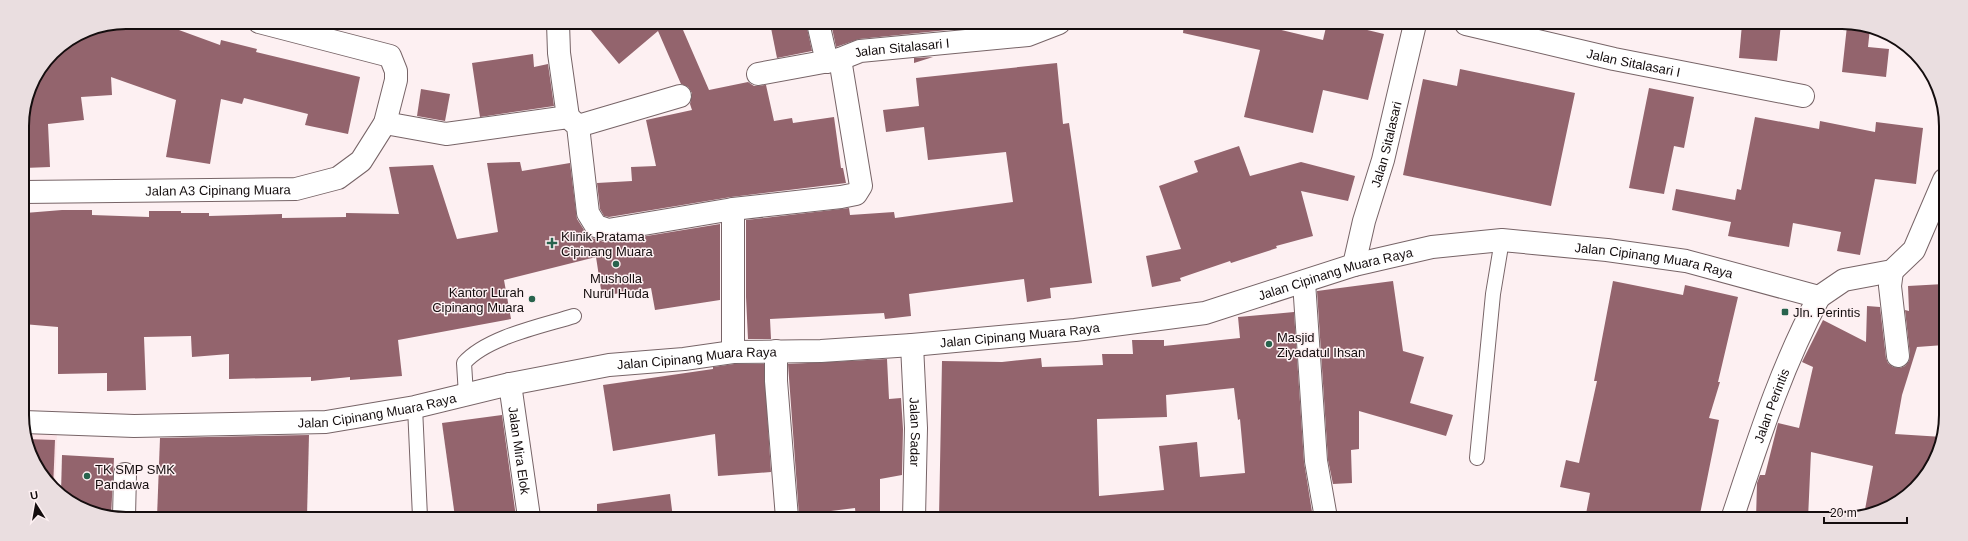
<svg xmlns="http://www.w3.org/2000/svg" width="1968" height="541" font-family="Helvetica,sans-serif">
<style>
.built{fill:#fce3e7}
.building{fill:#93646d;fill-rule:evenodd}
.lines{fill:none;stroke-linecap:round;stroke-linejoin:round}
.service-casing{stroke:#776467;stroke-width:16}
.minor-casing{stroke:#776467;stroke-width:24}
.tertiary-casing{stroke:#776467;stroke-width:24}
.service{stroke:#fff;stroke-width:14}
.minor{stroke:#fff;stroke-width:22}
.tertiary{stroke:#fff;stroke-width:22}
.poi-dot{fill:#28634d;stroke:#fdf0f2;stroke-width:1.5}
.labels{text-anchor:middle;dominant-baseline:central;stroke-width:3;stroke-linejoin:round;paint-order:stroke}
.street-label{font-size:13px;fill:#140d0e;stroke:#fdf0f2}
.poi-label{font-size:13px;fill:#140d0e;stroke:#fdf0f2;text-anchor:start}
.rim{fill:none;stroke:#140d0e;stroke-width:2}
</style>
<rect width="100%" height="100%" fill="#fdf0f2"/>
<path class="built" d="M 24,432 L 57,433 L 55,490 L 53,489 L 24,436 Z"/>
<g class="building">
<path d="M 126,22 L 157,22 L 220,45 L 221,40 L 257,49 L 256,52 L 360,77 L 348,134 L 305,125 L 308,114 L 244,98 L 242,104 L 221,99 L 210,164 L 166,157 L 176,100 L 111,77 L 112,95 L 81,97 L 84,120 L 48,124 L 50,167 L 24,168 L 22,119 L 30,86 L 53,52 L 86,30 Z"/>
<path d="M 585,23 L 680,23 L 709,90 L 748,82 L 754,86 L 766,85 L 774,121 L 792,118 L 793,123 L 834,117 L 841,168 L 843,168 L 846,183 L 731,197 L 609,217 L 604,216 L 600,209 L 597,183 L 632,181 L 631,167 L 656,166 L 646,120 L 692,110 L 690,104 L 692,93 L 688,87 L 681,84 L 658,31 L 619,64 Z"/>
<path d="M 770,23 L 806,23 L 812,51 L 777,58 Z"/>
<path d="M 831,23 L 1017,23 L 859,39 L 836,47 Z"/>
<path d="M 1184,23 L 1252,23 L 1323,40 L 1327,23 L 1338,23 L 1384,34 L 1368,100 L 1323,90 L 1313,133 L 1244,117 L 1260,50 L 1183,33 Z"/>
<path d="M 1742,24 L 1781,24 L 1777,61 L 1739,58 Z"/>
<path d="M 1847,26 L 1870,28 L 1868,47 L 1889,49 L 1886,77 L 1842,72 Z"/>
<path d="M 533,54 L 534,67 L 548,64 L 554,106 L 480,117 L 472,63 Z"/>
<path d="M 933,57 L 914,63 L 914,58 Z"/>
<path d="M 1057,63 L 1063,124 L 1069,123 L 1092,283 L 1050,288 L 1051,298 L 1027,302 L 1024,279 L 909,294 L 911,316 L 885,319 L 884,313 L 770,319 L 771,339 L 748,339 L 746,297 L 746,220 L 849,208 L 850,215 L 894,212 L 895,218 L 1013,202 L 1006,152 L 928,160 L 924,127 L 886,132 L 883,110 L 919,106 L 916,78 Z"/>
<path d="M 1460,69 L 1575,93 L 1551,206 L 1403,175 L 1423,79 L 1457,86 Z"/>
<path d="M 1649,88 L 1694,97 L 1684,148 L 1674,146 L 1664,194 L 1629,188 Z"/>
<path d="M 421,89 L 450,94 L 445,121 L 417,116 Z"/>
<path d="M 1755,117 L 1819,129 L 1820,121 L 1875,132 L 1876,122 L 1923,128 L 1916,184 L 1875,179 L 1860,255 L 1837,251 L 1841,232 L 1793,223 L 1789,247 L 1728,236 L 1731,222 L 1672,210 L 1676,189 L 1735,200 L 1737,189 L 1741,190 Z"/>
<path d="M 1239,146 L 1250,176 L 1301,162 L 1355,176 L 1348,201 L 1301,191 L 1313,236 L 1276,246 L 1277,248 L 1231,263 L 1230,261 L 1180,278 L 1181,281 L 1152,287 L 1146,256 L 1181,249 L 1159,186 L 1198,172 L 1194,161 Z"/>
<path d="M 520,162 L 522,171 L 570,163 L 577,219 L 586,233 L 592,238 L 604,242 L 610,242 L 720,224 L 720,300 L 655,310 L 651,288 L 602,296 L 596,257 L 504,280 L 511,319 L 398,340 L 402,376 L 350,380 L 350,377 L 311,381 L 311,377 L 229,379 L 229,354 L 192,357 L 191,336 L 144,337 L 146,390 L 107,391 L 107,373 L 58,374 L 58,327 L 23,324 L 23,298 L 28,298 L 25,213 L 62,210 L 92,210 L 92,215 L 149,217 L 149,211 L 181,211 L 181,213 L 209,213 L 209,216 L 282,214 L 282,218 L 346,217 L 346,213 L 399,214 L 389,167 L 433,165 L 457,239 L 498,232 L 487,163 Z"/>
<path d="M 1393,281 L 1403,351 L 1424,357 L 1410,403 L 1453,415 L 1446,436 L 1359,411 L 1359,449 L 1351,450 L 1352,483 L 1333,484 L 1328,460 L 1317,291 Z"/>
<path d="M 1613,281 L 1683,295 L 1685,285 L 1738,297 L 1718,382 L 1720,382 L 1709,418 L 1719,420 L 1699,519 L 1585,519 L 1590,493 L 1560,487 L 1566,460 L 1579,463 L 1597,381 L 1594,381 Z"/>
<path d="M 1944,284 L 1944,345 L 1917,347 L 1902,395 L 1895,434 L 1943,437 L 1932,467 L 1911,493 L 1882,511 L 1864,515 L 1873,466 L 1811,452 L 1808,519 L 1756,519 L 1757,483 L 1760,475 L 1765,475 L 1778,423 L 1799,428 L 1813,367 L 1802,362 L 1823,320 L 1866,342 L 1867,306 L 1880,307 L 1886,358 L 1888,363 L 1893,367 L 1900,368 L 1905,366 L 1909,361 L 1910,355 L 1905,310 L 1909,311 L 1908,286 Z"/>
<path d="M 1294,312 L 1304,462 L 1313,518 L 939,518 L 942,361 L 1002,362 L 1041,358 L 1042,367 L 1103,365 L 1102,354 L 1133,354 L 1132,340 L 1164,340 L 1164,346 L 1240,338 L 1238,317 ZM 1234,388 L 1238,420 L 1240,419 L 1245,473 L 1200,477 L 1197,442 L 1159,446 L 1164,490 L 1099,496 L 1097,419 L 1167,417 L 1166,395 Z"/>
<path d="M 887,359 L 889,399 L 901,398 L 903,429 L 902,475 L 880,479 L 880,518 L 856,518 L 855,508 L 799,515 L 788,364 Z"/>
<path d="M 734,364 L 764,364 L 771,472 L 718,476 L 715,434 L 613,451 L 603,385 L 713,369 L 713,367 Z"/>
<path d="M 502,415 L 516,517 L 455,517 L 442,423 Z"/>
<path d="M 309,435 L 307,517 L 157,517 L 160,438 Z"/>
<path d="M 26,439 L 55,440 L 53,489 Z"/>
<path d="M 62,455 L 114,458 L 111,517 L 105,517 L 61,493 Z"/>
<path d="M 670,494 L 673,518 L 597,517 L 597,504 Z"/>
</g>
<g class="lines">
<defs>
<g id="service">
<path d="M 466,395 L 464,363 C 487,337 542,326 574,316"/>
<path d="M 415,407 L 420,517"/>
<path d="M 1477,458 L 1493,294 L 1502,240"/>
</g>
<g id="minor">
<path d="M 558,23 L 559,53 L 568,117"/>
<path d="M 818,23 L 827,62"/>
<path id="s1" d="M 1466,24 L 1614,59 L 1803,96"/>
<path id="s2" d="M 758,74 L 840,59 L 860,51 L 1028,35 L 1059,23"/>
<path d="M 385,123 L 446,134 L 568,117 L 578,126 L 588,213 L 596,226 L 608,230 L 733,209 L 841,197 L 856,194 L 861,186 L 840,59"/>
<path d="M 578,126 L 680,96"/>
<path id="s3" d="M 23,192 L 296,189 L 338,178 L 361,161 L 385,123 L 396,80 L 396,71 L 390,56 L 259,22"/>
<path d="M 733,209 L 733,352"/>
<path id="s4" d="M 1354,265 L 1364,221 L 1383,160 L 1415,24"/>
<path d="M 1892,271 L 1890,286 L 1898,356"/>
<path d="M 1304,282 L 1316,461 L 1326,518"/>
<path id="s5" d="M 912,345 L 916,428 L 914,518"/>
<path d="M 776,351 L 776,381 L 787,518"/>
<path id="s6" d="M 510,384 L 529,517"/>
<path d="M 124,517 L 125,474"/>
<path id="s7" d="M 1732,519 C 1757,444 1781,367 1819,297"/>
</g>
<g id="tertiary">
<path id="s8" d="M 24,422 L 134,426 L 326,422 L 415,407 L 510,384 L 609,365 L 684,359 L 733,352 L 821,351 L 912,345 L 1075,330 L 1205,313 L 1354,265 L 1432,247 L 1502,240 L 1607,250 L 1686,261 L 1819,297 L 1844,280 L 1892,271 L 1914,250 L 1944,180"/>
</g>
</defs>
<use href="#service" class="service-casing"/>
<use href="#minor" class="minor-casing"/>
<use href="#tertiary" class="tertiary-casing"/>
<use href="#service" class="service"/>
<use href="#minor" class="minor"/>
<use href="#tertiary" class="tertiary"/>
</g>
<g class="poi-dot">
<path d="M550 237h4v4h4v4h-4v4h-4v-4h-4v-4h4z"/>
<circle cx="616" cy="264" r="4"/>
<circle cx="532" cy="299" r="4"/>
<rect x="1781" y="308" width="8" height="8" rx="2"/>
<circle cx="1269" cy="344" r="4"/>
<circle cx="87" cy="476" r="4"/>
</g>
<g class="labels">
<g class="street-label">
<text stroke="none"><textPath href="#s2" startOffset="147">Jalan Sitalasari I</textPath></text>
<text stroke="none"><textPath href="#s1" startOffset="172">Jalan Sitalasari I</textPath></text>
<text stroke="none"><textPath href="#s4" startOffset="125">Jalan Sitalasari</textPath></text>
<text stroke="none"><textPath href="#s3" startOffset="195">Jalan A3 Cipinang Muara</textPath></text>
<text stroke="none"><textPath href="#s8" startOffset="1650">Jalan Cipinang Muara Raya</textPath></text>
<text stroke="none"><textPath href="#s8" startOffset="1326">Jalan Cipinang Muara Raya</textPath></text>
<text stroke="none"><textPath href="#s8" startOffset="1003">Jalan Cipinang Muara Raya</textPath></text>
<text stroke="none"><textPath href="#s8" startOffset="679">Jalan Cipinang Muara Raya</textPath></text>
<text stroke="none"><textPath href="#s7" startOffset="120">Jalan Perintis</textPath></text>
<text stroke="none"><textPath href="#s8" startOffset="354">Jalan Cipinang Muara Raya</textPath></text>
<text stroke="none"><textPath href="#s5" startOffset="87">Jalan Sadar</textPath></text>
<text stroke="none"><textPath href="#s6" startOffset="67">Jalan Mira Elok</textPath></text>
</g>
<g class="poi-label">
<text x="561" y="236">Klinik Pratama<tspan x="561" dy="15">Cipinang Muara</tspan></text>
<text x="616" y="278" text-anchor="middle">Musholla<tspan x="616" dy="15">Nurul Huda</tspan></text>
<text x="524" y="292" text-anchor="end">Kantor Lurah<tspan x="524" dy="15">Cipinang Muara</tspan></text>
<text x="1793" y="312">Jln. Perintis</text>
<text x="1277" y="337">Masjid<tspan x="1277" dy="15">Ziyadatul Ihsan</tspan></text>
<text x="95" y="469">TK SMP SMK<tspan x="95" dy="15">Pandawa</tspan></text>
</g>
</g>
<path d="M0 0H1968V541H0ZM126 29H1842A97 97 0 0 1 1939 126V415A97 97 0 0 1 1842 512H126A97 97 0 0 1 29 415V126A97 97 0 0 1 126 29Z" fill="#eadee0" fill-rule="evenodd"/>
<path class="rim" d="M126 29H1842A97 97 0 0 1 1939 126V415A97 97 0 0 1 1842 512H126A97 97 0 0 1 29 415V126A97 97 0 0 1 126 29Z"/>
<g transform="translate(36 505) rotate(349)" stroke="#fdf0f2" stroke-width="3" paint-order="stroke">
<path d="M0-3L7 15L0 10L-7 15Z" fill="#140d0e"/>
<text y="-6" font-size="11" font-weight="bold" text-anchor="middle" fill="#140d0e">U</text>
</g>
<path d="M1824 517v6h83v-6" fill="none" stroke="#140d0e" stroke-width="2"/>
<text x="1830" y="517" font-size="12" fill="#140d0e" stroke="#fdf0f2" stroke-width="3" paint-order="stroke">20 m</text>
</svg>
